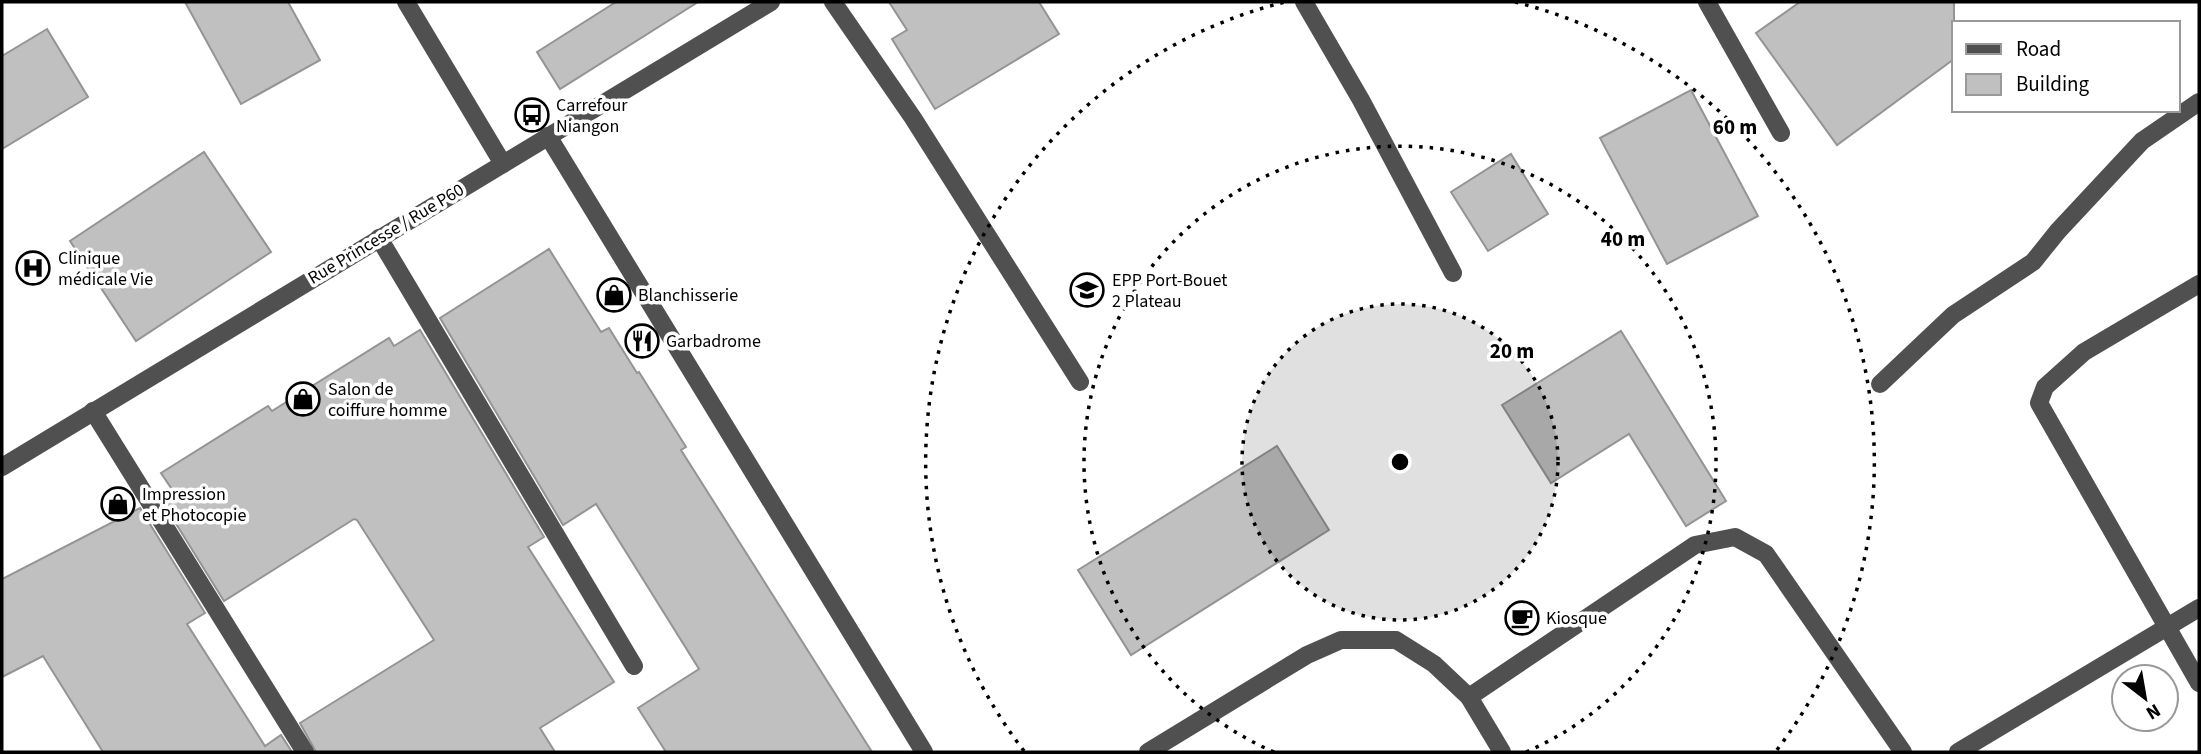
<svg xmlns="http://www.w3.org/2000/svg" width="2201" height="754" font-family="'Source Sans 3',sans-serif">
<style>
.building{fill:#c0c0c0;stroke:#949494;stroke-width:2}
.lines{fill:none;stroke-linecap:round;stroke-linejoin:round}
.minor{stroke:#505050;stroke-width:18}
.ring{fill:none;stroke:#000;stroke-width:3.5;stroke-dasharray:3.5 7}
.labels{text-anchor:middle;dominant-baseline:central;stroke-width:7;stroke-linejoin:round;paint-order:stroke}
.poi-label{font-size:18px;fill:#000;stroke:#fff;text-anchor:start}
.street-label{font-size:18px;fill:#000;stroke:#fff}
.centre{fill:#000;stroke:#fff;stroke-width:3.5}
.ring-label{font-size:21px;text-anchor:middle;font-weight:bold;fill:#000;stroke:#fff;stroke-width:7;stroke-linejoin:round;paint-order:stroke}
</style>
<rect width="100%" height="100%" fill="#fff"/>
<g class="building">
<path d="M 185,2 L 288,2 L 320,60 L 241,104 Z"/>
<path d="M 616,2 L 698,2 L 560,89 L 537,52 Z"/>
<path d="M 889,2 L 1039,2 L 1059,34 L 935,109 L 892,39 L 907,30 Z"/>
<path d="M 1800,2 L 1954,2 L 1954,59 L 1837,145 L 1756,33 Z"/>
<path d="M 47,29 L 88,97 L 2,149 L 2,56 Z"/>
<path d="M 1691,90 L 1758,216 L 1667,264 L 1600,138 Z"/>
<path d="M 204,152 L 271,252 L 136,341 L 70,241 Z"/>
<path d="M 1511,154 L 1548,214 L 1488,251 L 1451,192 Z"/>
<path d="M 549,249 L 601,332 L 609,328 L 637,373 L 639,372 L 686,447 L 681,450 L 872,752 L 666,752 L 638,708 L 699,669 L 596,504 L 563,525 L 440,318 Z"/>
<path d="M 420,330 L 544,537 L 528,547 L 614,682 L 540,728 L 555,752 L 316,752 L 300,723 L 434,640 L 357,520 L 354,519 L 224,601 L 160,498 L 173,491 L 161,473 L 268,406 L 272,411 L 389,338 L 394,346 Z"/>
<path d="M 1621,331 L 1726,501 L 1686,526 L 1629,434 L 1551,483 L 1502,405 Z"/>
<path d="M 1277,446 L 1329,530 L 1131,655 L 1078,570 Z"/>
<path d="M 140,508 L 205,613 L 187,624 L 265,746 L 281,735 L 292,752 L 103,752 L 43,656 L 2,677 L 2,579 Z"/>
</g>
<g class="lines">
<g class="minor">
<path d="M 406,2 L 503,164"/>
<path d="M 833,2 L 913,118 L 1080,382"/>
<path d="M 1304,2 L 1361,100 L 1453,273"/>
<path d="M 1707,2 L 1781,133"/>
<path d="M 548,136 L 924,752"/>
<path d="M 379,238 L 634,666"/>
<path d="M 2199,284 L 2084,352 L 2045,387 L 2039,403 L 2199,683"/>
<path d="M 1880,384 L 1953,315 L 2033,262 L 2058,231 L 2142,141 L 2199,102"/>
<path d="M 93,411 L 305,752"/>
<path d="M 2,467 L 771,2"/>
<path d="M 1469,697 L 1695,545 L 1735,537 L 1766,554 L 1903,752"/>
<path d="M 1148,752 L 1307,655 L 1341,640 L 1396,640 L 1434,664 L 1469,697 L 1502,752"/>
<path d="M 1958,752 L 2199,608"/>
</g>
</g>
<circle cx="1400" cy="462" r="158" fill="#000" fill-opacity=".12"/>
<g class="ring">
<circle cx="1400" cy="462" r="158"/>
<path d="M1274 752A316 316 0 1 1 1526 752"/>
<path d="M1024 751A474 474 0 0 1 1285 2M1515 2A474 474 0 0 1 1776 751"/>
</g>
<defs>
<symbol id="bus-ring" viewBox="-11 -11 22 22"><circle r="9.5" fill="#fff" stroke="#000" stroke-width="1.5"/><path d="M-5-6H5V4H4V6H2V4H-2V6H-4V4H-5ZM-3.5-4V0h7V-4ZM-3.5 1.2v1.5H-2V1.2ZM2 1.2v1.5H3.5V1.2Z" fill="#000"/></symbol>
<symbol id="hospital-ring" viewBox="-11 -11 22 22"><circle r="9.5" fill="#fff" stroke="#000" stroke-width="1.5"/><path d="M-5-5h3v3.5h4V-5h3V5h-3V1.5h-4V5h-3Z" fill="#000"/></symbol>
<symbol id="school-ring" viewBox="-11 -11 22 22"><circle r="9.5" fill="#fff" stroke="#000" stroke-width="1.5"/><path d="M0-5L7-2L0 1L-7-2ZM-4 1L0 2.5L4 1V4Q0 6-4 4Z" fill="#000"/></symbol>
<symbol id="shop-ring" viewBox="-11 -11 22 22"><circle r="9.5" fill="#fff" stroke="#000" stroke-width="1.5"/><path d="M-5-2.5h2.3a2.7 3.5 0 0 1 5.4 0H5L5.5 6h-11ZM-1.5-2.5h3a1.5 2.3 0 0 0-3 0Z" fill="#000"/></symbol>
<symbol id="restaurant-ring" viewBox="-11 -11 22 22"><circle r="9.5" fill="#fff" stroke="#000" stroke-width="1.5"/><path d="M-5-6h1v4h1v-4h1v4h1v-4h1v5L-1.5 .5V6h-2V.5L-5-1ZM5-6V6H3V1.5H1.5Q1.5-4 5-6Z" fill="#000"/></symbol>
<symbol id="cafe-ring" viewBox="-11 -11 22 22"><circle r="9.5" fill="#fff" stroke="#000" stroke-width="1.5"/><path d="M-5.5-4.5H6V0H3Q3 3.5 0 3.5H-2.5Q-5.5 3.5-5.5 0ZM3-3.2v2h1.7v-2ZM-6 4.5H4V6H-6Z" fill="#000"/></symbol>
</defs>
<g fill-rule="evenodd">
<use href="#bus-ring" x="513" y="96" width="38" height="38"/>
<use href="#hospital-ring" x="14" y="249" width="38" height="38"/>
<use href="#school-ring" x="1068" y="271" width="38" height="38"/>
<use href="#shop-ring" x="595" y="276" width="38" height="38"/>
<use href="#restaurant-ring" x="623" y="322" width="38" height="38"/>
<use href="#shop-ring" x="284" y="380" width="38" height="38"/>
<use href="#shop-ring" x="99" y="485" width="38" height="38"/>
<use href="#cafe-ring" x="1503" y="599" width="38" height="38"/>
</g>
<g class="labels">
<g class="poi-label">
<text x="556" y="105">Carrefour<tspan x="556" dy="21">Niangon</tspan></text>
<text x="58" y="258">Clinique<tspan x="58" dy="21">médicale Vie</tspan></text>
<text x="1112" y="280">EPP Port-Bouet<tspan x="1112" dy="21">2 Plateau</tspan></text>
<text x="638" y="295">Blanchisserie</text>
<text x="666" y="341">Garbadrome</text>
<text x="328" y="389">Salon de<tspan x="328" dy="21">coiffure homme</tspan></text>
<text x="142" y="494">Impression<tspan x="142" dy="21">et Photocopie</tspan></text>
<text x="1546" y="618">Kiosque</text>
</g>
<g class="street-label">
<text transform="translate(386 234) rotate(-31)">Rue Princesse / Rue P60</text>
</g>
</g>
<circle cx="1400" cy="462" r="10" class="centre"/>
<g class="ring-label">
<text x="1735" y="134">60 m</text>
<text x="1623" y="246">40 m</text>
<text x="1512" y="358">20 m</text>
</g>
<rect width="2201" height="754" fill="none" stroke="#000000" stroke-width="7"/>
<rect x="1952" y="21" width="228" height="91" fill="#ffffff" stroke="#999999" stroke-width="2"/>
<rect x="1966" y="44" width="35" height="10" fill="#505050" stroke="#999999" stroke-width="2"/>
<text x="2016" y="56" font-size="21" fill="#000000">Road</text>
<rect x="1966" y="74" width="35" height="21" fill="#c0c0c0" stroke="#999999" stroke-width="2"/>
<text x="2016" y="91" font-size="21" fill="#000000">Building</text>
<g transform="translate(2145 698) rotate(149)"><circle r="33" fill="#ffffff" stroke="#999999" stroke-width="2"/>
<path d="M0-5L12 26L0 18L-12 26Z" fill="#000000"/>
<text y="-10" font-size="19" font-weight="bold" text-anchor="middle" fill="#000000">N</text>
</g>
</svg>
